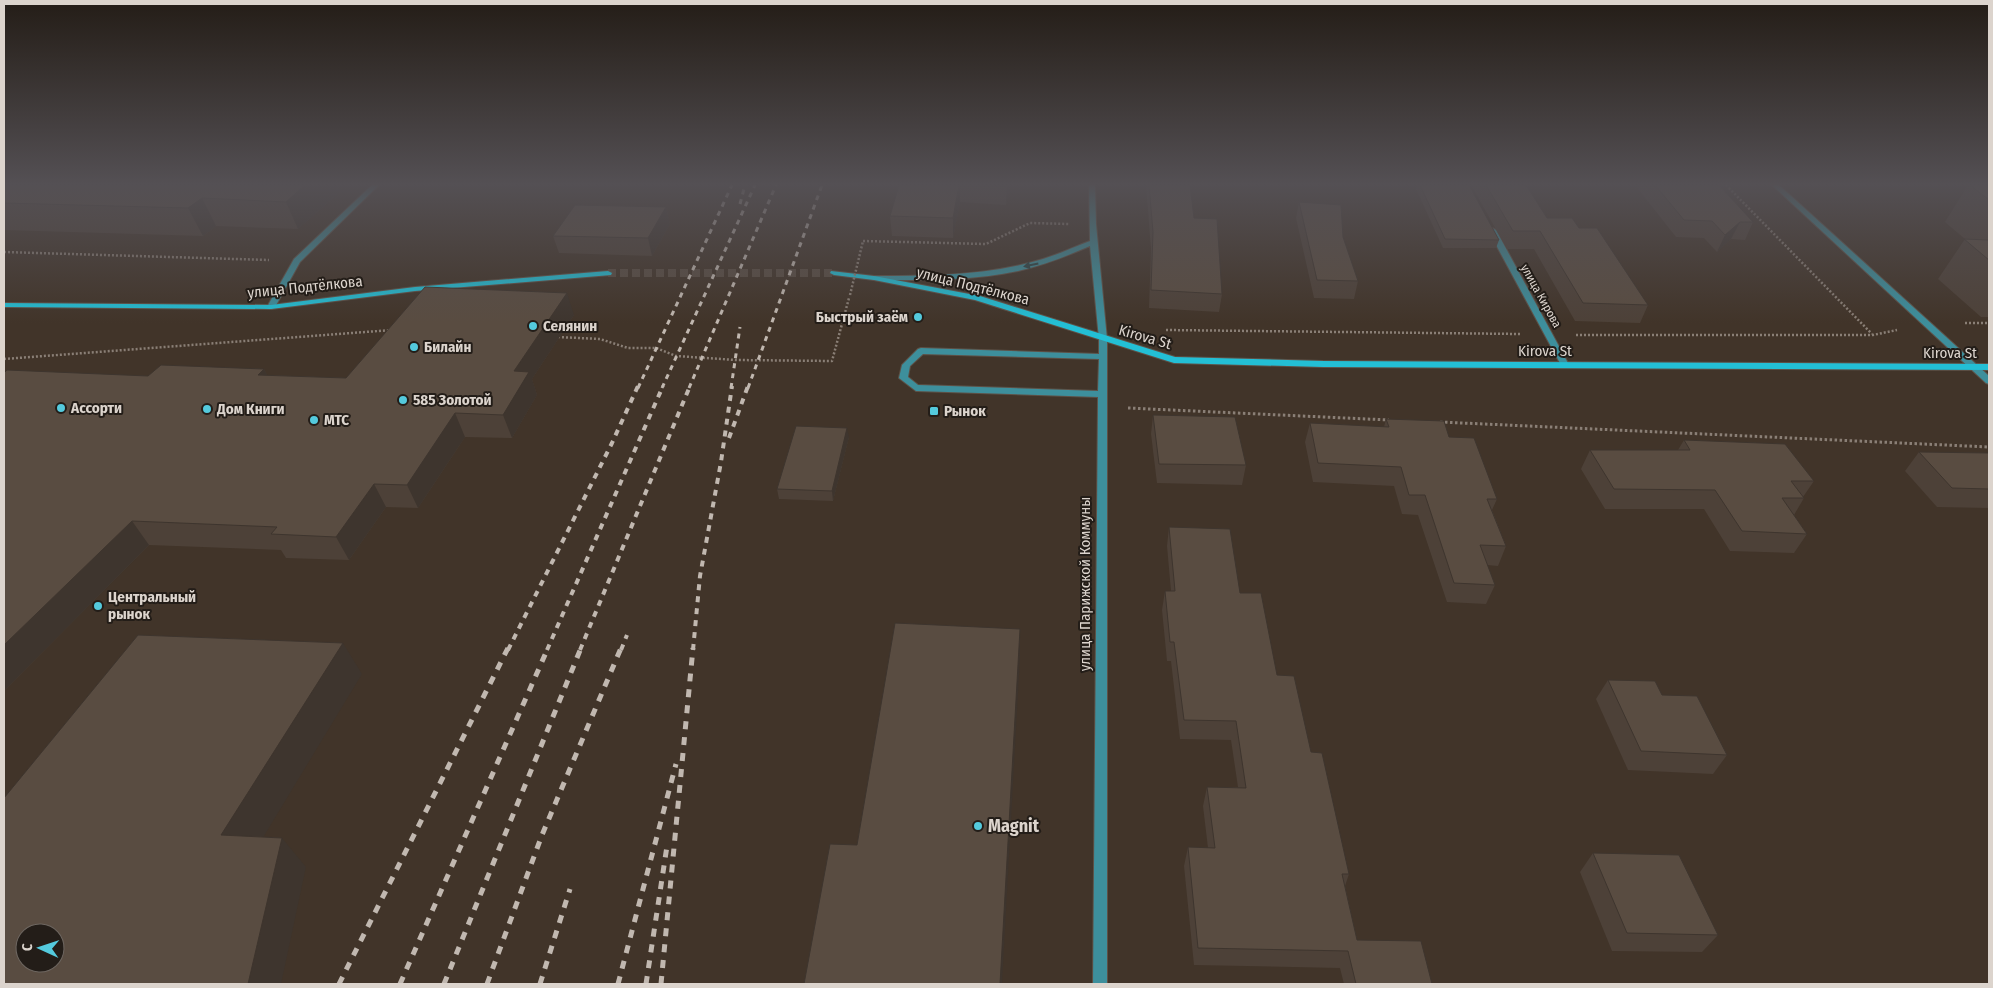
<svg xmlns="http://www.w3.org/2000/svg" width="1993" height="988" font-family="'Fira Sans Condensed',sans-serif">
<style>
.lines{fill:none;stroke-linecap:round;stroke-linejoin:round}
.secondary-tunnel{stroke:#584c42;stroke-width:8;stroke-dasharray:8 4;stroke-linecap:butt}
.minor-casing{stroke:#5d5147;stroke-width:2}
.tertiary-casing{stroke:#5d5147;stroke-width:2}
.secondary-casing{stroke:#5d5147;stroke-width:2}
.path-far1{stroke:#8a7f76;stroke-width:2.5;stroke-dasharray:2 2;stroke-linecap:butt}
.path{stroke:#8a7f76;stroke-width:3;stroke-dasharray:2.5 2.5;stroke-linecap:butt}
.minor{fill:#3d8f9c;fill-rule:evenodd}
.tertiary{fill:#3d8f9c;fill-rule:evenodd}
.secondary{fill:#23bfd5;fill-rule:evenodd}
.rail-far2{stroke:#c1b8b0;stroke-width:3;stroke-dasharray:5 5;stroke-linecap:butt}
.rail-far1{stroke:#c1b8b0;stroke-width:4;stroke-dasharray:6 6;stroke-linecap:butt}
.rail{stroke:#c1b8b0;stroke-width:5;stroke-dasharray:8 8;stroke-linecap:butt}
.path-bridge{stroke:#8a7f76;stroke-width:2.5;stroke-dasharray:2 2;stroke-linecap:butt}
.wall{fill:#4d4138}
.shaded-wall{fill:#3e352e}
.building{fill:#594c41;stroke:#3e352e;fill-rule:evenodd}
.oneway{fill:#2c4546}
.poi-dot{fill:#54cadd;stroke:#231d18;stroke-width:2}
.labels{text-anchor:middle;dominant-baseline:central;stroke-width:4;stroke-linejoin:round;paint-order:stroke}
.far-street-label{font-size:12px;fill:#dcd4cd;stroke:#231d18}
.street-label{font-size:15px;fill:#dcd4cd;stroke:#231d18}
.poi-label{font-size:15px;font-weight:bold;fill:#dcd4cd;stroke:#231d18;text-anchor:start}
.near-poi-label{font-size:18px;font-weight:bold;fill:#dcd4cd;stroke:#231d18;text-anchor:start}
</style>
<rect width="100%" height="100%" fill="#413429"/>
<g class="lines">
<path class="secondary-tunnel" d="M 608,273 L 834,273"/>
<defs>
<g id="minor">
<path d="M 372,185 L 379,185 L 300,262 L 275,307 L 271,309 L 268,309 L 267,307 L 294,259 Z"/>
<path d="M 1089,185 L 1095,185 L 1096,224 L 1107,339 L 1107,984 L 1093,984 L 1098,397 L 916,391 L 899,378 L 902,365 L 918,349 L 921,348 L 1099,354 L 1099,339 L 1090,246 C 1067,256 1044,265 1018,271 C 971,281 922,280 874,280 L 870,278 L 874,276 C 931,276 988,276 1043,259 C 1059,254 1074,247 1090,241 ZM 923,354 L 1099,359 L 1098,391 L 918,385 L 908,377 L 910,366 Z"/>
<path d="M 1489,228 L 1492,228 L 1496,230 L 1569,365 L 1568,367 L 1562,367 L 1561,365 L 1488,230 Z"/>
</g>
<path id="tertiary" d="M 1772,185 L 1779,185 L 1989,376 L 1989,384 L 1986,383 Z"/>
<g id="secondary">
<path d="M 608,271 L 612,273 L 611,275 L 415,291 L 271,309 L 4,307 L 4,303 L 271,305 L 415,287 Z"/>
<path d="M 831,271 L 874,276 L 980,296 L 1175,357 L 1323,361 L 1989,364 L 1989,370 L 1323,367 L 1174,363 L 975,300 L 874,280 L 834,275 L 830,273 Z"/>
</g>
</defs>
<use href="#minor" class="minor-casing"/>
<use href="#tertiary" class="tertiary-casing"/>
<use href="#secondary" class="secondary-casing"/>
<g class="path-far1">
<path d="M 1726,185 L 1872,334"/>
<path d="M 863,241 L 986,244 L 1030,223 L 1069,224"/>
<path d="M 4,252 L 269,260"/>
<path d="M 1965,323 L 1989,323"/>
<path d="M 1166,330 L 1520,334"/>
<path d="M 1576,335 L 1873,335 L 1897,330"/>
<path d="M 558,337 L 600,339 L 628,348 L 656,348 L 676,356 L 736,360 L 832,361 L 849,298"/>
<path d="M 4,359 L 392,330"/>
</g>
<g class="path">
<path d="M 1128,408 L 1389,420"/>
<path d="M 1440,422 L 1989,447"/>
</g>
<use href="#minor" class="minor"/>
<use href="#tertiary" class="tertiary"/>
<use href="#secondary" class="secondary"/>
<g class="rail-far2">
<path d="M 740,204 L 745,185"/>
<path d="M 638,388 L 732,185"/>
<path d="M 662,388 L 755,185"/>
<path d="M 689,388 L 776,185"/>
<path d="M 731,388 L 740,327"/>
<path d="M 748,388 L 822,185"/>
</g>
<g class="rail-far1">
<path d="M 729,438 L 748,386"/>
<path d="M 508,650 L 612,443 L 638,386"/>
<path d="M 547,650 L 663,386"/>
<path d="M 580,650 L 690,386"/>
<path d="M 621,650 L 627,635"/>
<path d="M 693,650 L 700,576 L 721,462 L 732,386"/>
</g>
<g class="rail">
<path d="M 339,984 L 508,648"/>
<path d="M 400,984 L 548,648"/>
<path d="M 444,984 L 581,648"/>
<path d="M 487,984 L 542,835 L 621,648"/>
<path d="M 540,984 L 570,889"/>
<path d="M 618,984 L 676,764"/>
<path d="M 646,984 L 667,846"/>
<path d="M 661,984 L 693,648"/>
</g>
<path class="path-bridge" d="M 850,295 L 863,241"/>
</g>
<g class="wall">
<path d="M 4,185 L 338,185 L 341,191 L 298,229 L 216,226 L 203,236 L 4,230 Z"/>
<path d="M 899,185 L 1010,185 L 1006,205 L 960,202 L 953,238 L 892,236 L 890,216 Z"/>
<path d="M 1146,185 L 1190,185 L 1194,218 L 1222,294 L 1219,312 L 1149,308 L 1151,249 Z"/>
<path d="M 1417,185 L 1469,185 L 1499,240 L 1496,248 L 1443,248 L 1416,189 Z"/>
<path d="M 1471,185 L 1526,185 L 1547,218 L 1579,228 L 1648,305 L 1640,323 L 1575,321 L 1534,249 L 1507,249 Z"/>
<path d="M 1635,185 L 1719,185 L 1753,222 L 1745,240 L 1731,239 L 1717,252 L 1704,238 L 1676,237 Z"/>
<path d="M 1968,185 L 1989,185 L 1989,317 L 1981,317 L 1938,279 L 1965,239 L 1945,222 Z"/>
<path d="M 1299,202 L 1343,237 L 1358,281 L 1354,299 L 1314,298 L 1296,218 Z"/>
<path d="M 666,207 L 670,224 L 652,256 L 559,253 L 553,236 Z"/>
<path d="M 574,315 L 532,379 L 537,395 L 512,438 L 465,437 L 418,508 L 386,507 L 349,560 L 286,558 L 281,550 L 149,545 L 4,691 L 4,373 L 148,376 L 264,369 L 267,375 L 346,378 Z"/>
<path d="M 1153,415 L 1246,465 L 1242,485 L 1157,483 L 1151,434 Z"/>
<path d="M 1386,419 L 1449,437 L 1497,499 L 1492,510 L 1506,546 L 1498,566 L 1487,565 L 1495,585 L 1486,604 L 1447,602 L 1418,515 L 1402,514 L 1394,486 L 1313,482 L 1305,442 L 1310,423 L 1384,427 Z"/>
<path d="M 849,437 L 833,501 L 779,499 L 777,489 Z"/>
<path d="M 1684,440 L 1814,481 L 1803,497 L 1804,498 L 1794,515 L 1807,534 L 1794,553 L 1730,551 L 1704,509 L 1605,509 L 1581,469 L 1590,450 L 1678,450 Z"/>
<path d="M 1919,452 L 1989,453 L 1989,508 L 1937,507 L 1905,471 Z"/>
<path d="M 1169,527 L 1240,593 L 1311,752 L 1349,874 L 1345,886 L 1357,940 L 1432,984 L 1344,984 L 1340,968 L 1194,965 L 1184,866 L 1188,847 L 1208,848 L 1203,806 L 1207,787 L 1238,787 L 1231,740 L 1180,739 L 1171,661 L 1167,661 L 1162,610 L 1165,591 L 1171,591 L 1167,546 Z"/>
<path d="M 1608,680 L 1662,695 L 1727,755 L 1713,774 L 1628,770 L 1596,699 Z"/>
<path d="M 1593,853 L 1718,935 L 1702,952 L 1612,951 L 1580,872 Z"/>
</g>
<g class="shaded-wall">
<path d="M 305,185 L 338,185 L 341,191 L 298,229 L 286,202 Z"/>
<path d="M 960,185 L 960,202 L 953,238 L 953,218 Z"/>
<path d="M 1007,185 L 1010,185 L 1006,205 Z"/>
<path d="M 202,198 L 216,226 L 203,236 L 188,208 Z"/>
<path d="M 666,207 L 670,224 L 652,256 L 648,238 Z"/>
<path d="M 1740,222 L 1731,239 L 1717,252 L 1725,235 Z"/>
<path d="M 567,293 L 574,315 L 532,379 L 537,395 L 512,438 L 503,415 L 514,371 Z"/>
<path d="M 264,369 L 276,392 L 258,375 Z"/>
<path d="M 455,413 L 465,437 L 418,508 L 407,485 Z"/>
<path d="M 847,428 L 849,437 L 833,501 L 832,491 Z"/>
<path d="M 374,484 L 386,507 L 349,560 L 336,537 Z"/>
<path d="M 132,521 L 149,545 L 4,691 L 4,645 Z"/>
<path d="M 1020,629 L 1020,657 L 1002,984 L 1000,984 Z"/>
<path d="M 343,643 L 362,674 L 247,864 L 221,835 Z"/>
<path d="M 282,838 L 306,867 L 281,984 L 248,984 Z"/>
</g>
<g class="building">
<path d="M 4,185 L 305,185 L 286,202 L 202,198 L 188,208 L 4,203 Z"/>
<path d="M 899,185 L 959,185 L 953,218 L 890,216 Z"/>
<path d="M 988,185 L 1007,185 L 1006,186 Z"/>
<path d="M 1149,185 L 1190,185 L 1194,218 L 1217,219 L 1222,294 L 1151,290 L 1153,232 Z"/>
<path d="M 1420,185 L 1469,185 L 1499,240 L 1445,239 Z"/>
<path d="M 1486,185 L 1526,185 L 1547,218 L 1572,218 L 1579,228 L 1597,228 L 1648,305 L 1583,303 L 1540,231 L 1513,231 Z"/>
<path d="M 1655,185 L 1719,185 L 1753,222 L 1740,222 L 1725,235 L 1712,221 L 1684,220 Z"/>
<path d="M 1970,185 L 1989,185 L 1989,200 Z"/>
<path d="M 1299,202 L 1341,205 L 1343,237 L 1358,281 L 1317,280 Z"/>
<path d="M 575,205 L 666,207 L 648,238 L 553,236 Z"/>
<path d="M 1964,239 L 1989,240 L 1989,260 Z"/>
<path d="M 425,287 L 567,293 L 514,371 L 529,372 L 503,415 L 455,413 L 407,485 L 374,484 L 336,537 L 271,534 L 277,527 L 132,521 L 4,645 L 4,373 L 7,370 L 148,376 L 161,365 L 264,369 L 258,375 L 346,378 Z"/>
<path d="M 1153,415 L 1235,417 L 1246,465 L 1159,464 Z"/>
<path d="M 1386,419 L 1444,421 L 1449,437 L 1474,438 L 1497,499 L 1487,499 L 1506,546 L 1480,545 L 1495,585 L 1454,583 L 1425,495 L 1409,495 L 1401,467 L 1318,463 L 1310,423 L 1389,427 Z"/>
<path d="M 796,426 L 847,428 L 832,491 L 777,489 Z"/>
<path d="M 1684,440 L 1785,444 L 1814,481 L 1791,481 L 1804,498 L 1782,498 L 1807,534 L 1742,531 L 1715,490 L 1614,489 L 1590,450 L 1690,450 Z"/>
<path d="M 1919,452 L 1989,453 L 1989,489 L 1952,488 Z"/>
<path d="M 1169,527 L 1230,529 L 1240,593 L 1261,593 L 1277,675 L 1294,676 L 1311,752 L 1322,753 L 1349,874 L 1342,874 L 1357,940 L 1421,941 L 1432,984 L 1356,984 L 1348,951 L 1198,948 L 1188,847 L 1215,848 L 1207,787 L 1246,788 L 1236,721 L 1184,720 L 1174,642 L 1170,642 L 1165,591 L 1175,591 Z"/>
<path d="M 895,623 L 1020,629 L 1000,984 L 804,984 L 830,844 L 857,845 Z"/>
<path d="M 138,635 L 343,643 L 221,835 L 282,838 L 248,984 L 4,984 L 4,798 ZM 25,933 L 55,933 L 55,963 L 25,963 Z"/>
<path d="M 1608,680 L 1655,681 L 1662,695 L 1697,696 L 1727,755 L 1641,751 Z"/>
<path d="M 1593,853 L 1679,855 L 1718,935 L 1627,933 Z"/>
</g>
<defs><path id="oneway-solid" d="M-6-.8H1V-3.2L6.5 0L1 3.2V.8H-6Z" transform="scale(1.25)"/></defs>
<use class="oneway" href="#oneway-solid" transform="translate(1031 265) rotate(168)"/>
<linearGradient id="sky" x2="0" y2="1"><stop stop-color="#241d17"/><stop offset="0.57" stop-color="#545054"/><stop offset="1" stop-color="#545054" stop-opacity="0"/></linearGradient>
<rect width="1993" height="323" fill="url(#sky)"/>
<g class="poi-dot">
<circle cx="918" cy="317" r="5"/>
<circle cx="533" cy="326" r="5"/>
<circle cx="414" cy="347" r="5"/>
<circle cx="403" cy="400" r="5"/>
<circle cx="61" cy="408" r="5"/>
<circle cx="207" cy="409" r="5"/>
<rect x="929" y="406" width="10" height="10" rx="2.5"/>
<circle cx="314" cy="420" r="5"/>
<circle cx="98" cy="606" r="5"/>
<circle cx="978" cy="826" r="5"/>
</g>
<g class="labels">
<g class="far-street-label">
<text transform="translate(1541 296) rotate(61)">улица Кирова</text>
</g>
<g class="street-label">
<text transform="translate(973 286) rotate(14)">улица Подтёлкова</text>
<text transform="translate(305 287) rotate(-6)">улица Подтёлкова</text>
<text transform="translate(1145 337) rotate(16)">Kirova St</text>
<text x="1545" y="351">Kirova St</text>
<text x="1950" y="353">Kirova St</text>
<text transform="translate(1085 584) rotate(-90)">улица Парижской Коммуны</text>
</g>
<g class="poi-label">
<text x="908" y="317" text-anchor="end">Быстрый заём</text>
<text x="543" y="326">Селянин</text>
<text x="424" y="347">Билайн</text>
<text x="413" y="400">585 Золотой</text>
<text x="71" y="408">Ассорти</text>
<text x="217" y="409">Дом Книги</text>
<text x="944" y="411">Рынок</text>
<text x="324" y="420">МТС</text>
<text x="108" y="597">Центральный<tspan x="108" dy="17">рынок</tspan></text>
</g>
<g class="near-poi-label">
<text x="988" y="826">Magnit</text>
</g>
</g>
<rect width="1993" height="988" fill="none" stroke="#dcd4cd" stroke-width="10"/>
<g transform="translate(40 948) rotate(273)"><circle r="24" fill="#231d18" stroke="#6d6660"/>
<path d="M0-4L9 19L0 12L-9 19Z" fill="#54cadd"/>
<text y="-8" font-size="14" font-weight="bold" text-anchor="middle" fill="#dcd4cd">С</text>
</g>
</svg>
